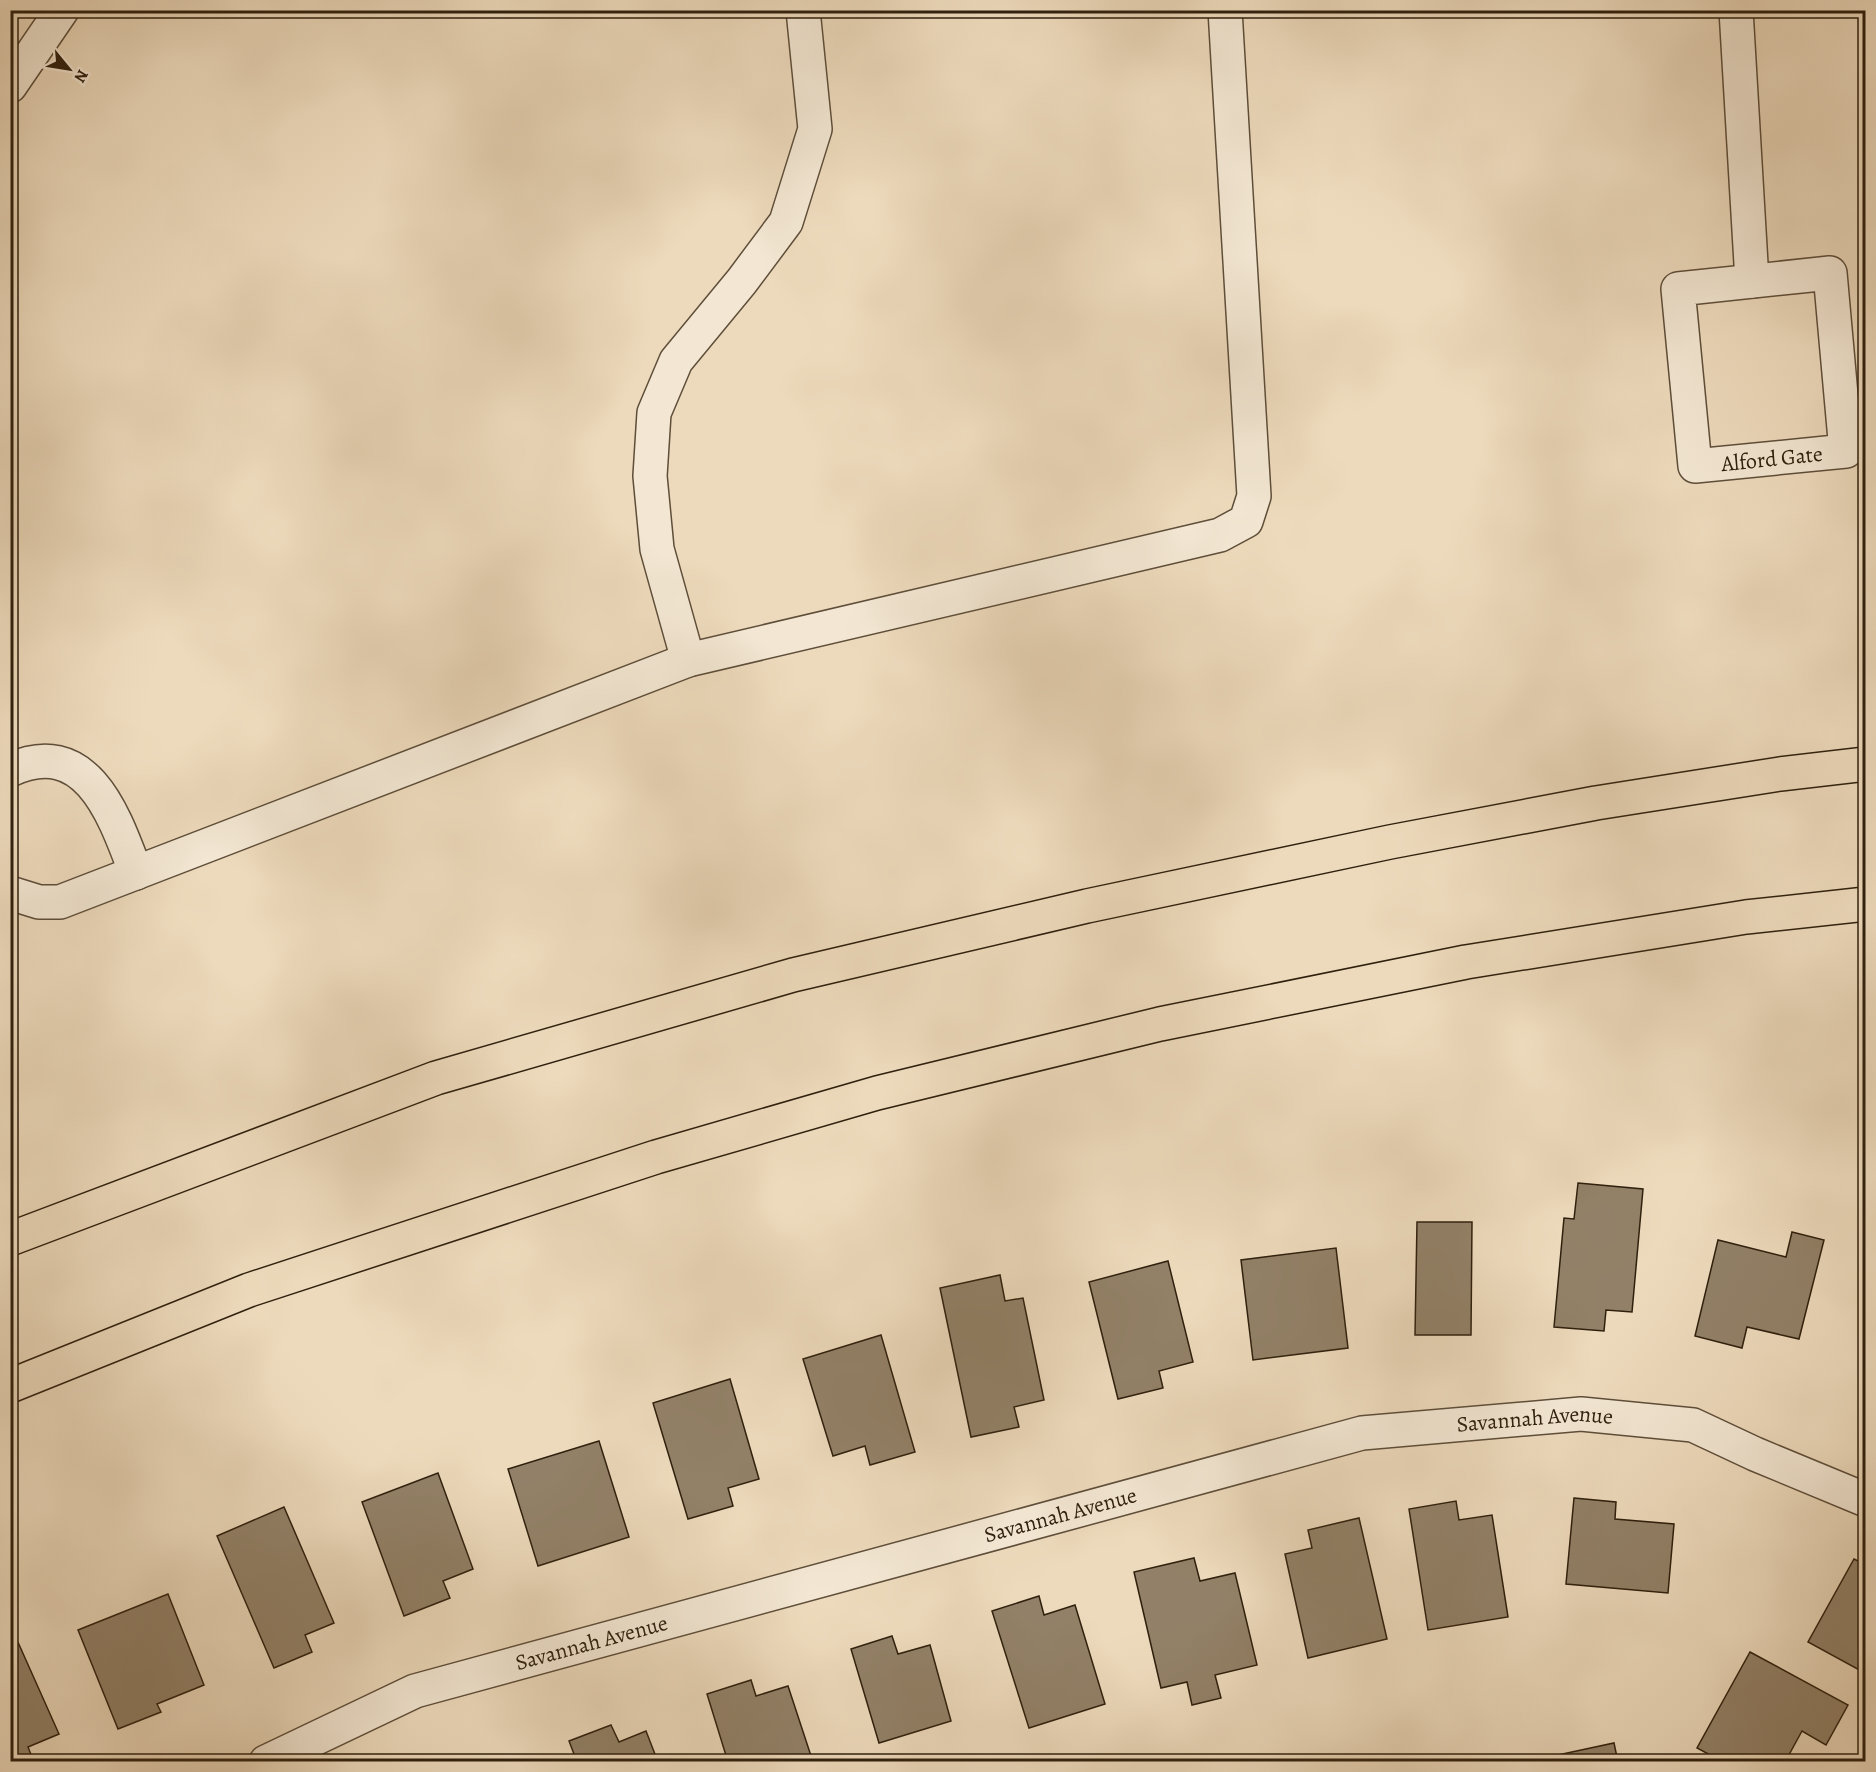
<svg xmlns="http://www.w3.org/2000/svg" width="1876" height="1772" font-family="Alegreya,serif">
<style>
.building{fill:#928168;stroke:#2f200e;stroke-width:1.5}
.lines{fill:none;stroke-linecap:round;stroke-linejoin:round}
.minor-casing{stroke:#5e4e3a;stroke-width:36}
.highway-casing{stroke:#2f200e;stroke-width:36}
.minor{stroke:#f3e7d3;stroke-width:33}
.highway{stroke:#eddabc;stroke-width:33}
.labels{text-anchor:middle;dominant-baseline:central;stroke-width:5;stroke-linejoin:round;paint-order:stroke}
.street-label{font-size:22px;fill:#2f200e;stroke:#f3e7d3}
</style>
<rect width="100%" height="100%" fill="#eddabc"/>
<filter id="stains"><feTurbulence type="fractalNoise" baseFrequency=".00333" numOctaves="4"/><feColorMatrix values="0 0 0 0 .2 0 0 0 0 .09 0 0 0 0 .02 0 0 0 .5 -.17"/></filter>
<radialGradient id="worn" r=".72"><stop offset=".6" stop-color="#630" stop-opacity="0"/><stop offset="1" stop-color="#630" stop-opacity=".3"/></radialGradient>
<g class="building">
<path d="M 1578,1183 L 1643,1189 L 1632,1312 L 1606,1310 L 1604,1331 L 1554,1327 L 1564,1218 L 1574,1219 Z"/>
<path d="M 1417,1222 L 1472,1222 L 1471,1335 L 1415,1335 Z"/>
<path d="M 1792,1232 L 1824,1240 L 1799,1339 L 1747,1327 L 1742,1348 L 1695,1336 L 1718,1240 L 1786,1257 Z"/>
<path d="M 1336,1248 L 1348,1348 L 1253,1360 L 1241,1260 Z"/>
<path d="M 1168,1261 L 1193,1362 L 1159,1371 L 1163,1388 L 1118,1399 L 1089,1282 Z"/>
<path d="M 1000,1275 L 1005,1301 L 1023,1298 L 1044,1400 L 1014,1407 L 1019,1427 L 971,1437 L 940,1288 Z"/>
<path d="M 881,1335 L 915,1452 L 870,1465 L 865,1446 L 833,1456 L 803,1359 Z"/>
<path d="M 730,1379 L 759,1479 L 728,1488 L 733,1506 L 688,1519 L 653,1403 Z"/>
<path d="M 599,1441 L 629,1537 L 538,1566 L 508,1469 Z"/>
<path d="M 438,1473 L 473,1569 L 443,1581 L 450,1598 L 404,1616 L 362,1502 Z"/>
<path d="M 1574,1498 L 1616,1502 L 1615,1519 L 1674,1524 L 1668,1593 L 1566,1584 Z"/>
<path d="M 1456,1501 L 1459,1520 L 1492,1515 L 1508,1617 L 1428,1630 L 1409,1509 Z"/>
<path d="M 284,1507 L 334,1623 L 305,1635 L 312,1652 L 274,1668 L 217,1536 Z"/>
<path d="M 1359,1518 L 1387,1639 L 1308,1658 L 1285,1554 L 1312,1548 L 1308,1530 Z"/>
<path d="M 1194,1558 L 1200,1581 L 1235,1573 L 1257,1665 L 1215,1675 L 1221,1698 L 1192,1705 L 1187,1682 L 1161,1688 L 1134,1572 Z"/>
<path d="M 1854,1559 L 1866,1565 L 1866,1667 L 1863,1672 L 1808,1642 Z"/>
<path d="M 168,1594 L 204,1685 L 157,1704 L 161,1712 L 118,1729 L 78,1630 Z"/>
<path d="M 1039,1596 L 1044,1615 L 1075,1605 L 1105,1704 L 1029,1728 L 992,1611 Z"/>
<path d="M 892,1636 L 898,1654 L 930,1645 L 951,1721 L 879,1743 L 851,1649 Z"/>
<path d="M 17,1640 L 59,1734 L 28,1747 L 34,1762 L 10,1762 L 10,1643 Z"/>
<path d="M 1750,1652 L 1848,1705 L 1826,1745 L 1802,1731 L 1785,1762 L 1723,1762 L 1697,1748 Z"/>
<path d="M 751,1680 L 756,1696 L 788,1686 L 813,1762 L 728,1762 L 707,1694 Z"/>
<path d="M 611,1725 L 619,1742 L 646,1731 L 658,1762 L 577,1762 L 569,1741 Z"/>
<path d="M 1614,1743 L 1618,1762 L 1540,1762 L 1539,1759 Z"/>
</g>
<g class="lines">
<defs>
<g id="minor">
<path d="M 1736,10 L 1752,281"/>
<path d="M 10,86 L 62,10"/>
<path d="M 1830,273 L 1846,451 L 1695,466 L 1678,289 Z"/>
<path d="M 688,660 L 657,549 L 650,476 L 654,413 L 676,361 L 742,281 L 786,222 L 815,129 L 803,10"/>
<path d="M 10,770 C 88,734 115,818 136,873"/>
<path d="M 10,893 L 39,902 L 60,902 L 688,660 L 1220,535 L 1246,521 L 1254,496 L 1225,10"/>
<path id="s1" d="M 266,1762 L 415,1691 L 1362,1433 L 1581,1414 L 1693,1425 L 1755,1454 L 1866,1500"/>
</g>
<g id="highway">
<path d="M 10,1239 L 436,1078 L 793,975 L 1087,906 L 1390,842 L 1596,803 L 1780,774 L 1866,764"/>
<path d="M 10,1386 L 249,1290 L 656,1157 L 877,1093 L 1160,1024 L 1466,962 L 1746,917 L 1866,904"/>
</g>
</defs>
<use href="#minor" class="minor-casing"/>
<use href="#highway" class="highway-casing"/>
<use href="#minor" class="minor"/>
<use href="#highway" class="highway"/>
</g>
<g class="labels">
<g class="street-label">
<text transform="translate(1772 459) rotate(-6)">Alford Gate</text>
<text stroke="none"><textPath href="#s1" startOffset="1320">Savannah Avenue</textPath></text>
<text stroke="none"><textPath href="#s1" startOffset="834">Savannah Avenue</textPath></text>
<text stroke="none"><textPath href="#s1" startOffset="348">Savannah Avenue</textPath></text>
</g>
</g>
<rect width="1876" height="1772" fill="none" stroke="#eddabc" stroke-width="36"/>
<rect x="12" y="12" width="1852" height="1748" fill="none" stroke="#2f200e" stroke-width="3"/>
<rect x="18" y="18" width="1840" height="1736" fill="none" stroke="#2f200e" stroke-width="1.5"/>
<g transform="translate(69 69) rotate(120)" stroke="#f3e7d3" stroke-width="4.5" paint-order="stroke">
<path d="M0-4.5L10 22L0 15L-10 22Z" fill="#2f200e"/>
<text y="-9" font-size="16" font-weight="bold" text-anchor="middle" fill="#2f200e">N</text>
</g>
<rect width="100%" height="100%" filter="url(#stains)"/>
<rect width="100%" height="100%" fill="url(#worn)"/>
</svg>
